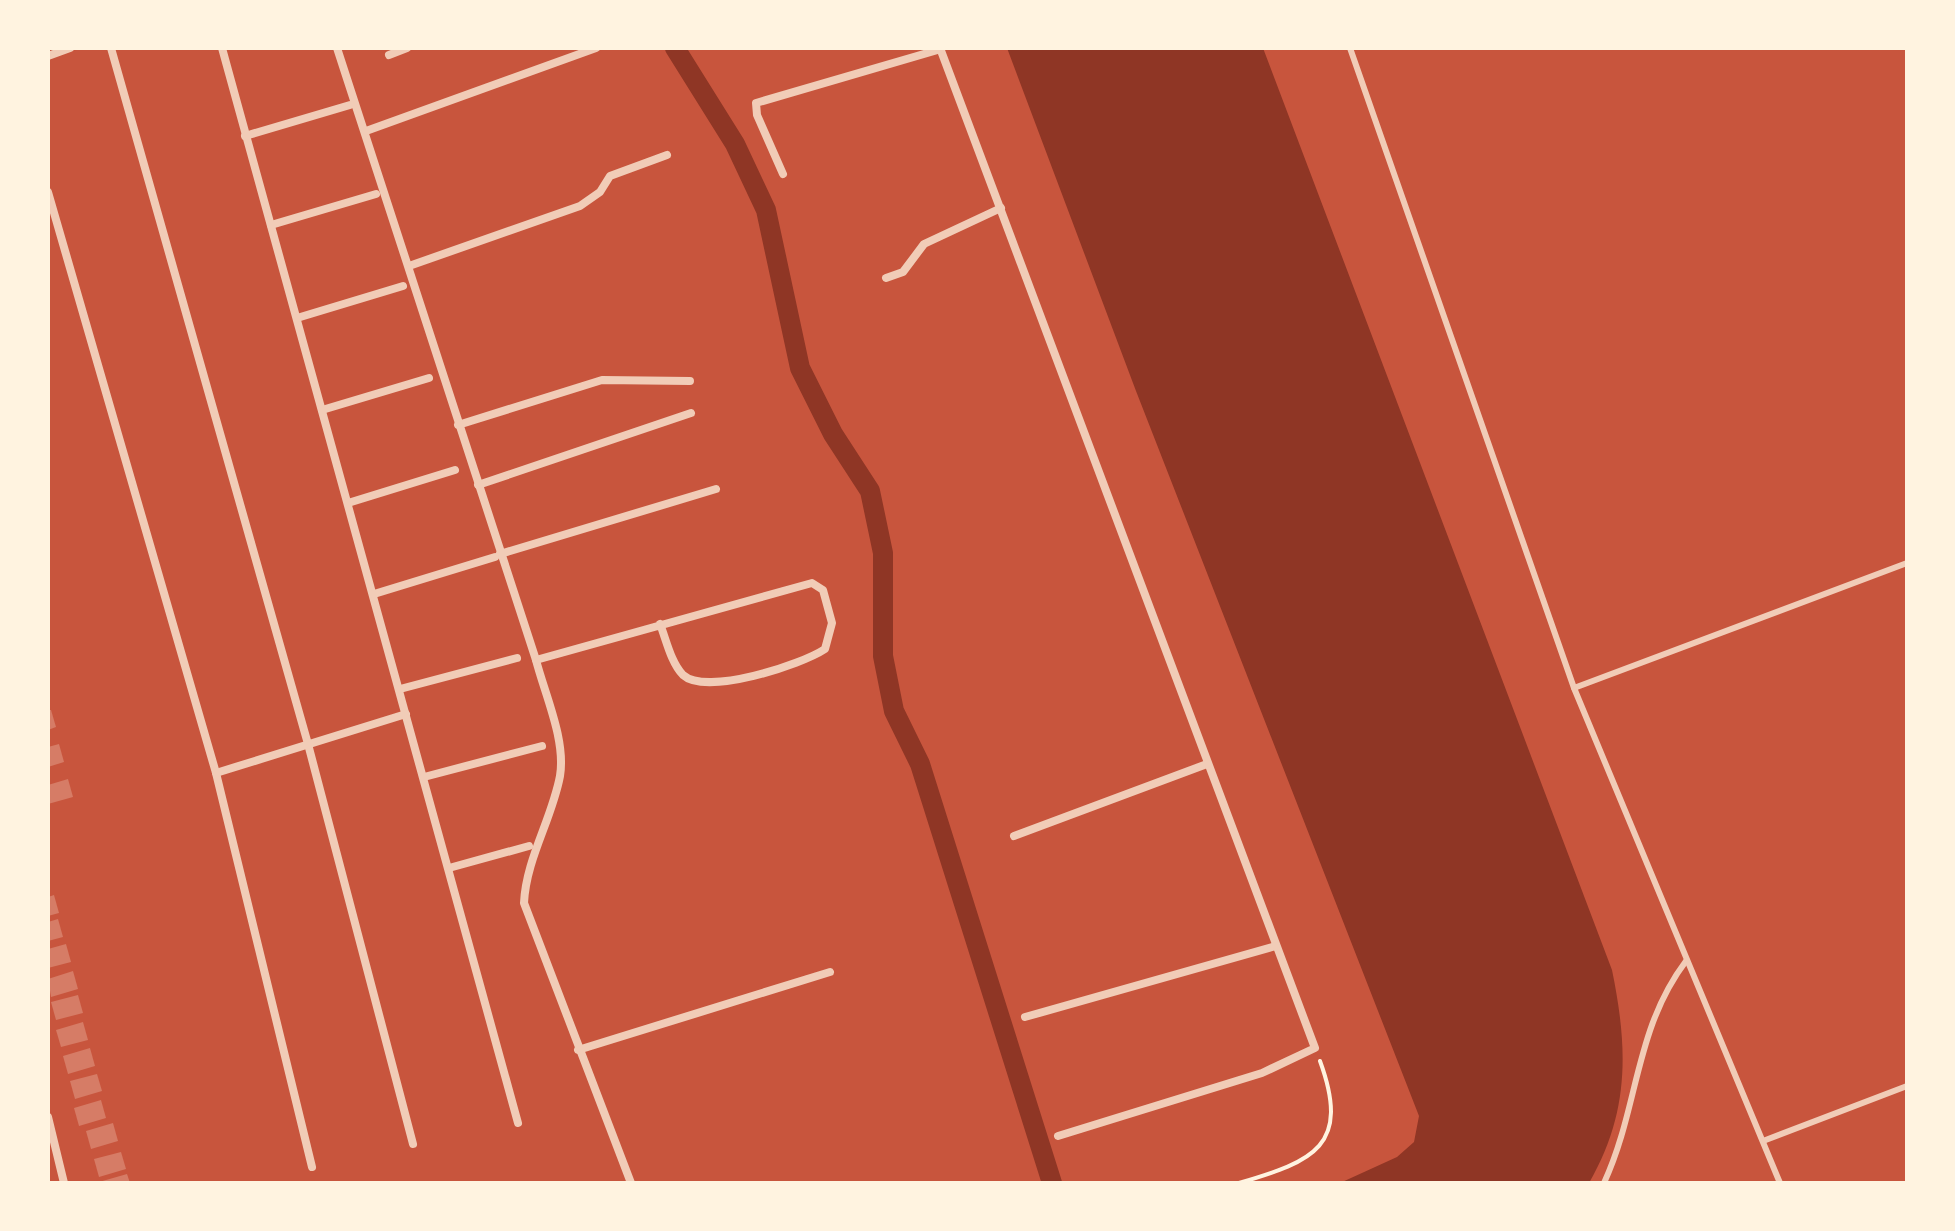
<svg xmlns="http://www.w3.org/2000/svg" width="1955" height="1231" font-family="'Source Sans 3',sans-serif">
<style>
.water{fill:#8f3625}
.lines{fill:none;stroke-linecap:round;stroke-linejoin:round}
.canal{stroke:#8f3625;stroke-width:20}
.building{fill:#d67c66}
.path{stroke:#fff3e0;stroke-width:4}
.service{stroke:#f1ccb7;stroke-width:6}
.minor{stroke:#f1ccb7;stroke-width:8}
</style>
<rect width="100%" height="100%" fill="#c8553d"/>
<path class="water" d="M 1007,48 L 1263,48 L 1612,970 C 1628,1048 1630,1112 1589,1183 L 1340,1183 L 1397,1157 L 1414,1142 L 1419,1116 L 1136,391 Z"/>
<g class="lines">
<path class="canal" d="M 675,48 L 735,144 L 766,210 L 800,368 L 833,434 L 870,491 L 883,553 L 883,656 L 894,711 L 920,764 L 1052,1183"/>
</g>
<g class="building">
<path d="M 48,710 L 51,710 L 56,727 L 48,730 Z"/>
<path d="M 59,744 L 64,762 L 48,767 L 48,747 Z"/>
<path d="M 68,779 L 73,797 L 48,804 L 48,785 Z"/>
<path d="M 54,895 L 59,913 L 48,916 L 48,897 Z"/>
<path d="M 58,919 L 63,937 L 48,941 L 48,922 Z"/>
<path d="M 66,944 L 71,962 L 48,968 L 48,949 Z"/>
<path d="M 73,971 L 78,989 L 51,997 L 48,979 Z"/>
<path d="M 78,995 L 83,1013 L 56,1020 L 51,1002 Z"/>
<path d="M 83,1022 L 88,1040 L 61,1047 L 56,1030 Z"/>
<path d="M 90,1048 L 95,1066 L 68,1074 L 63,1056 Z"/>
<path d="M 97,1074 L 102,1091 L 75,1099 L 70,1081 Z"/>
<path d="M 101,1100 L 106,1118 L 79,1126 L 74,1108 Z"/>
<path d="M 113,1123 L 118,1141 L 91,1149 L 86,1131 Z"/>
<path d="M 121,1152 L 126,1169 L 99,1177 L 94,1159 Z"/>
<path d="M 127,1174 L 130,1183 L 99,1183 L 99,1182 Z"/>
</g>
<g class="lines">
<path class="path" d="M 1239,1183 C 1314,1161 1351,1146 1320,1061"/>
<g class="service">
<path d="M 1350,48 L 1574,688 L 1780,1183"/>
<path d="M 1574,688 L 1907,563"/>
<path d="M 1763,1141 L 1907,1086"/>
<path d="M 1604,1183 C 1639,1107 1634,1030 1686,961"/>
</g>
<g class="minor">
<path d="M 111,48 L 308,744 L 413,1144"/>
<path d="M 222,48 L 518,1123"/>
<path d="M 337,48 L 536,660 C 545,695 566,740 560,776 C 552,819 526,859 524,903 L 631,1183"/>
<path d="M 940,48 L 1315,1048 L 1262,1073 L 1058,1136"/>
<path d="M 389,55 L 407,48"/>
<path d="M 48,56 L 70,48"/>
<path d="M 366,131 L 596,48"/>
<path d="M 245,136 L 350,105"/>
<path d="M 783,174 L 757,115 L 756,103 L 941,49"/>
<path d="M 48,192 L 216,773 L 312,1167"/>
<path d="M 271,225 L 376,194"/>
<path d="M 409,266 L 580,206 L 600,192 L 610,176 L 667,155"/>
<path d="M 886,278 L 903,272 L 924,244 L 1001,208"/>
<path d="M 297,318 L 403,286"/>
<path d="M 322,410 L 429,378"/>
<path d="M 458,425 L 602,380 L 690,381"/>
<path d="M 478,485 L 691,413"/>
<path d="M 348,503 L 455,470"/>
<path d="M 500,554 L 716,489"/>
<path d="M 374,594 L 495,557"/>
<path d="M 536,660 L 812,583 L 823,590 L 832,623 L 825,649 C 801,665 706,696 683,675 C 671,663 666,639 660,624"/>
<path d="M 400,689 L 517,658"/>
<path d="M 216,773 L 406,714"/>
<path d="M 424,777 L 542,746"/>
<path d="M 1014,836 L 1207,764"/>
<path d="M 449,868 L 529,846"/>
<path d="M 1025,1017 L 1276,946"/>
<path d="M 578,1050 L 830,972"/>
<path d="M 48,1117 L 64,1183"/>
</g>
</g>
<rect width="1955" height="1231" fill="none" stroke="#fff3e0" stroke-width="100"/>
</svg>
